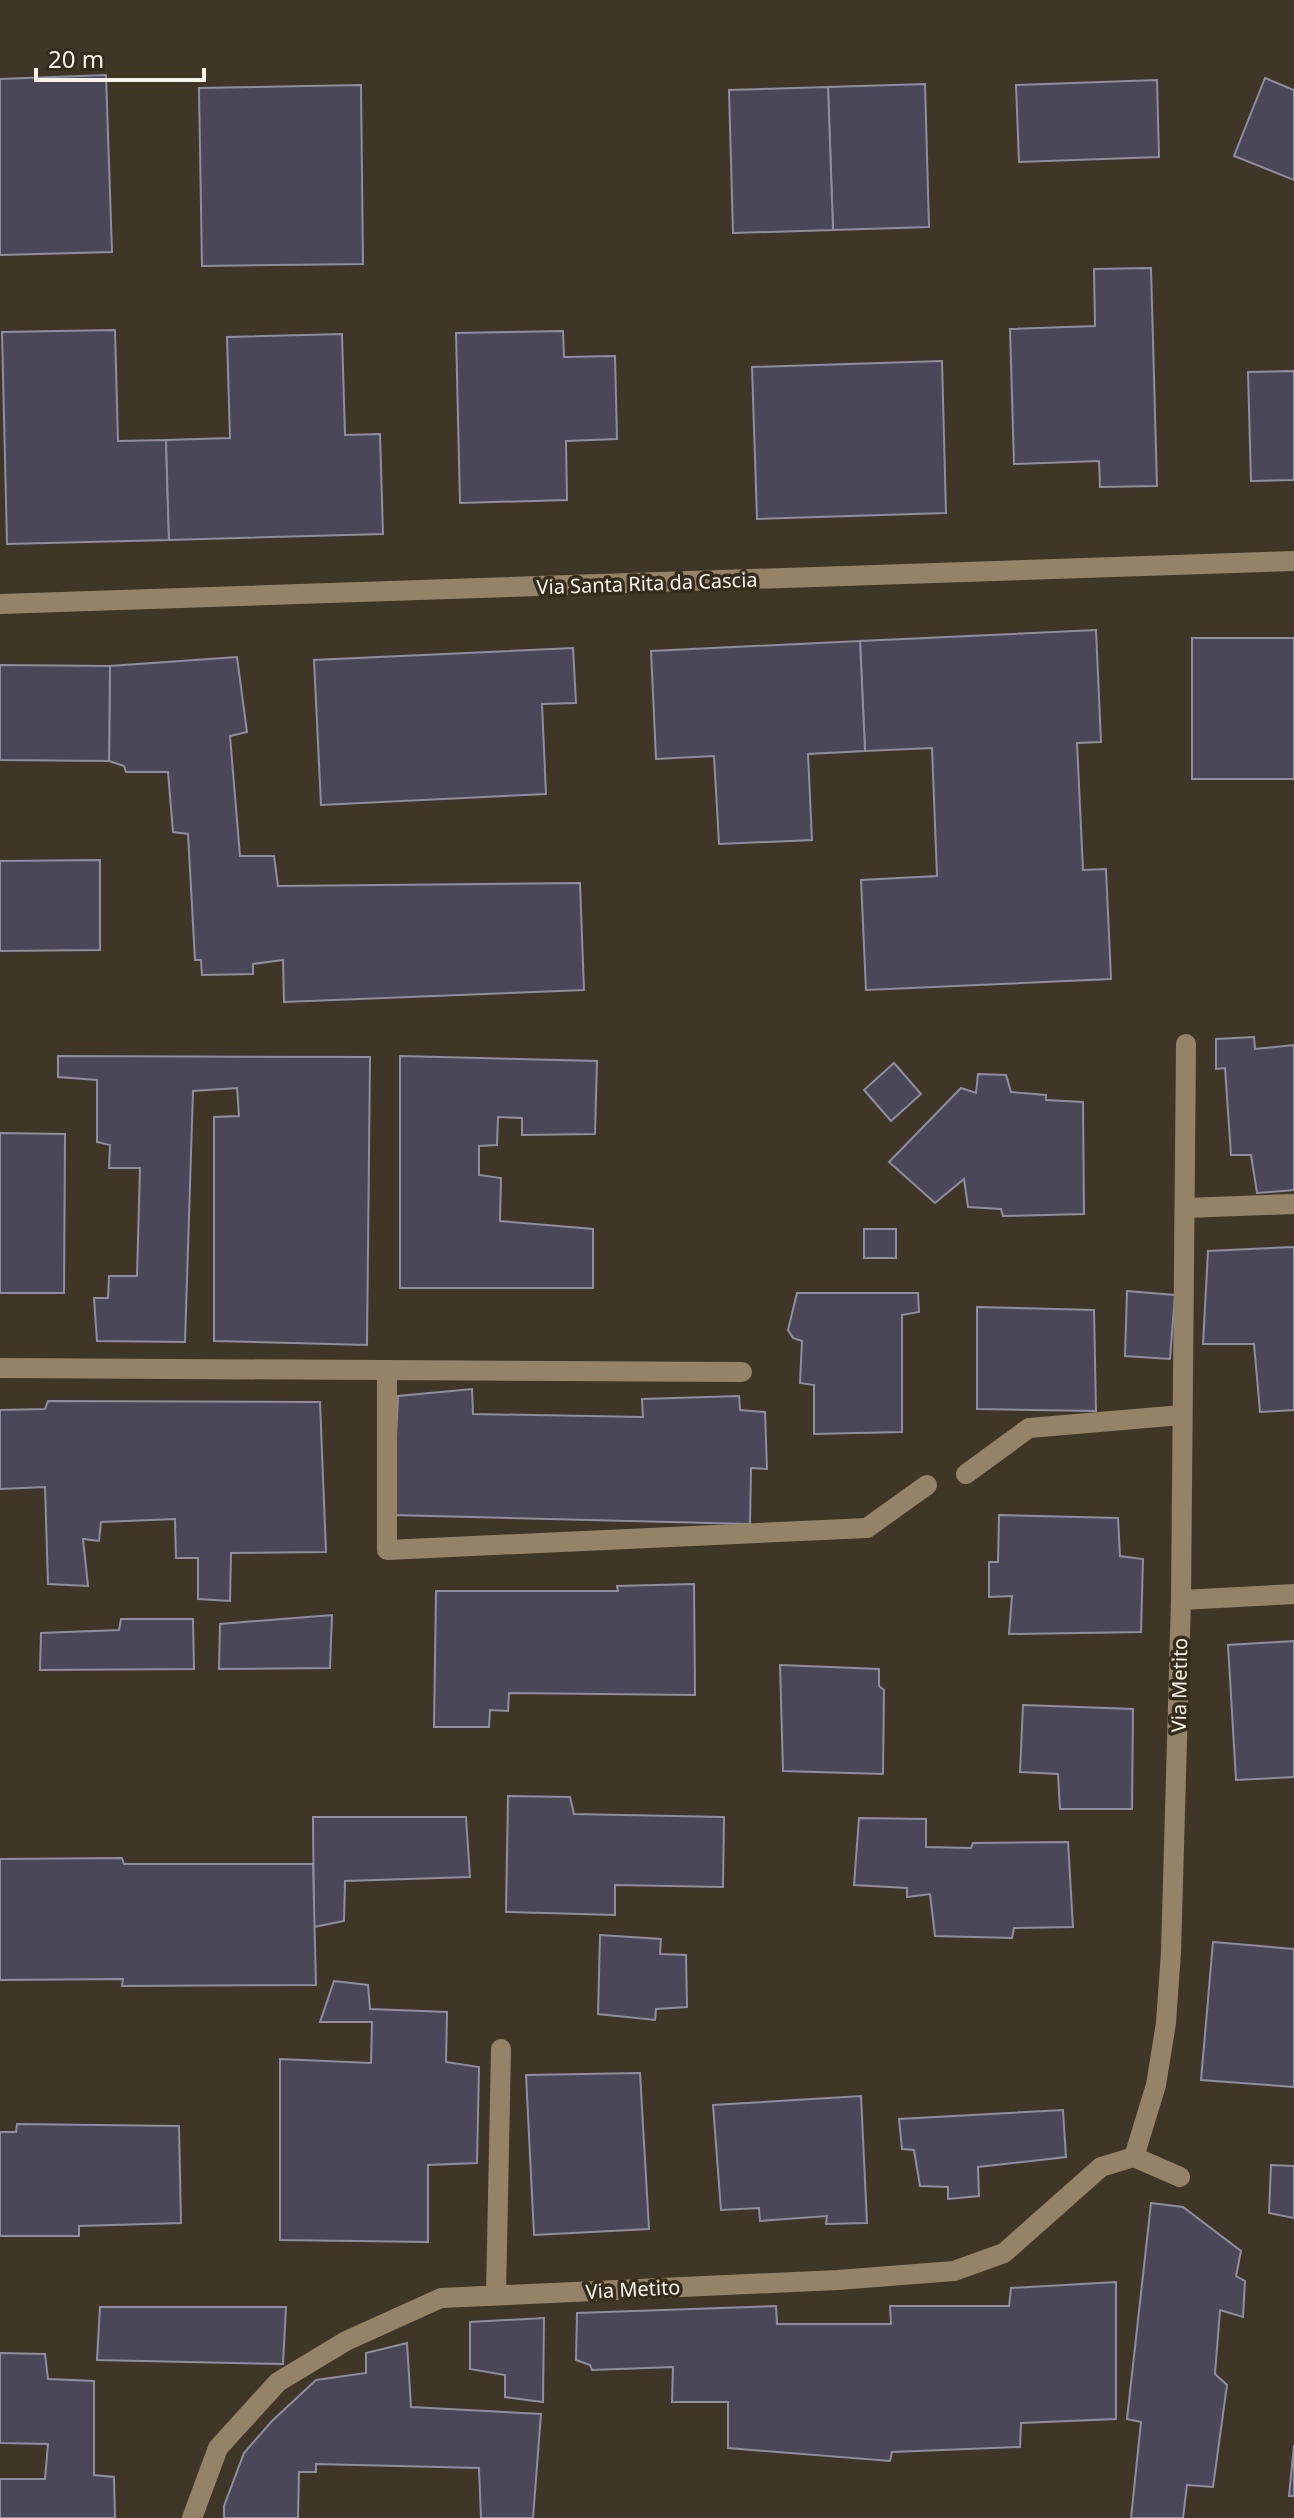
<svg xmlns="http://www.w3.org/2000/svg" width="1294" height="2518" font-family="'Noto Sans',sans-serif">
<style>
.building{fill:#494758;stroke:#8f8da1;stroke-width:2}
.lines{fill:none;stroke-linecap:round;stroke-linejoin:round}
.minor{stroke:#958367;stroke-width:20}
.labels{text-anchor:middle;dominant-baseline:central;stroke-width:7;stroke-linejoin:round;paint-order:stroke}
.street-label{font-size:20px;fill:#f8f2e8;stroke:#352c1d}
</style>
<rect width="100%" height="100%" fill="#3f3627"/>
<g class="building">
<path d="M 106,75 L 112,252 L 0,255 L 0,79 Z"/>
<path d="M 1265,78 L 1294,90 L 1294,180 L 1234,156 Z"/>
<path d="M 1157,80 L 1159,157 L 1019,162 L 1016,85 Z"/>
<path d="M 925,84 L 929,227 L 833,230 L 828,87 Z"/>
<path d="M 361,85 L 363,264 L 202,266 L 199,88 Z"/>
<path d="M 828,87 L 833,230 L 733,233 L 729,90 Z"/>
<path d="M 1151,268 L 1157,486 L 1100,487 L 1099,461 L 1014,464 L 1010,329 L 1095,326 L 1094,269 Z"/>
<path d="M 115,330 L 118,441 L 166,440 L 169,540 L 7,544 L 2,332 Z"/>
<path d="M 563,331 L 564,357 L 615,356 L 617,439 L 566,441 L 567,500 L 460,503 L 456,333 Z"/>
<path d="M 342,334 L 345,435 L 380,434 L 383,534 L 169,540 L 166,440 L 230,438 L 227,337 Z"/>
<path d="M 942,361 L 946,513 L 757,519 L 752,367 Z"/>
<path d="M 1294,371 L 1294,480 L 1251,481 L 1248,372 Z"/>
<path d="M 1096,630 L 1101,742 L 1077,743 L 1083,870 L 1106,869 L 1111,979 L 866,990 L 861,880 L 937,876 L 932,748 L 865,751 L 860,641 Z"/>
<rect x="1192" y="638" width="102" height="141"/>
<path d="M 860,641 L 865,751 L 808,754 L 812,840 L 719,844 L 714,756 L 656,759 L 651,651 Z"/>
<path d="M 573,648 L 576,703 L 542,704 L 546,794 L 321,805 L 314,660 Z"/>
<path d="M 237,657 L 247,732 L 230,736 L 240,856 L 274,856 L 278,886 L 580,883 L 584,990 L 284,1002 L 283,960 L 253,964 L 253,974 L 202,975 L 201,960 L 195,960 L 188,834 L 173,832 L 168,772 L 126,772 L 124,766 L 109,761 L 110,666 Z"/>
<path d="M 0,665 L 110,666 L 109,761 L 0,760 Z"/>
<path d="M 100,860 L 100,950 L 0,951 L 0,861 Z"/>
<path d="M 1254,1037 L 1255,1049 L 1294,1045 L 1294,1190 L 1257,1193 L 1251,1155 L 1231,1155 L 1225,1068 L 1216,1069 L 1216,1039 Z"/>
<path d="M 58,1056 L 370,1057 L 367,1345 L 214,1341 L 214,1117 L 239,1116 L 237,1088 L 193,1091 L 185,1342 L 97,1341 L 94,1298 L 108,1298 L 109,1276 L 137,1276 L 140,1168 L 109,1168 L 110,1145 L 97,1142 L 97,1080 L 58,1077 Z"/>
<path d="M 400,1056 L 597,1061 L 595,1134 L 522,1135 L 522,1118 L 498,1117 L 497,1145 L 479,1146 L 479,1175 L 501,1178 L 500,1221 L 593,1229 L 593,1288 L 400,1288 Z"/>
<path d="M 894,1063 L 921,1094 L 891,1121 L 864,1090 Z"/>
<path d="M 978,1074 L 1006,1075 L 1011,1092 L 1046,1095 L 1046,1100 L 1083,1102 L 1084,1214 L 1003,1216 L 1001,1209 L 968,1207 L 964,1179 L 935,1203 L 889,1162 L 961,1088 L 976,1093 Z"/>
<path d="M 0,1133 L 65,1134 L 64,1293 L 0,1293 Z"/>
<rect x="864" y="1229" width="32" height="29"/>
<path d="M 1294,1247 L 1294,1410 L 1260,1412 L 1254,1344 L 1203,1344 L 1208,1251 Z"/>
<path d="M 1127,1291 L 1175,1295 L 1170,1359 L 1125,1356 Z"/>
<path d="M 797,1293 L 918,1293 L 919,1312 L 902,1315 L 902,1432 L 814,1434 L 814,1385 L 800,1383 L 802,1341 L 793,1338 L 788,1330 Z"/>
<path d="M 977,1307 L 1094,1310 L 1096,1411 L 977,1409 Z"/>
<path d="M 472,1389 L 473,1414 L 643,1417 L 642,1399 L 739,1396 L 740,1410 L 765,1412 L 767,1469 L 751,1468 L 750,1524 L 392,1515 L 398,1396 Z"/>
<path d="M 48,1401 L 320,1402 L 326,1552 L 231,1553 L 230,1601 L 198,1599 L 198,1558 L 176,1558 L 175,1519 L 101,1522 L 99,1541 L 83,1539 L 88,1586 L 48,1584 L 45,1487 L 0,1489 L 0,1410 L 45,1409 Z"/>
<path d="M 999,1515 L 1118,1518 L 1120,1556 L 1143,1559 L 1141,1632 L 1009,1634 L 1012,1596 L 989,1597 L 989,1562 L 998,1562 Z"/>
<path d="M 694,1584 L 695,1695 L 509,1693 L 508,1711 L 490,1710 L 489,1727 L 434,1727 L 436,1591 L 618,1591 L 617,1586 Z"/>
<path d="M 332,1615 L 330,1668 L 219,1669 L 220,1624 Z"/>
<path d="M 121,1619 L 193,1619 L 194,1669 L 40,1670 L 41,1633 L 119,1630 Z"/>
<path d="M 1294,1641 L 1294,1777 L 1236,1780 L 1228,1645 Z"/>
<path d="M 780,1665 L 879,1669 L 879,1686 L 884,1690 L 883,1774 L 783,1771 Z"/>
<path d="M 1023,1705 L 1133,1709 L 1132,1809 L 1060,1809 L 1058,1774 L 1020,1772 Z"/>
<path d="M 508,1796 L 570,1797 L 574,1814 L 724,1817 L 723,1887 L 615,1885 L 615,1915 L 506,1912 Z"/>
<path d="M 313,1817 L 466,1817 L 470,1877 L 345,1881 L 344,1921 L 314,1927 Z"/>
<path d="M 859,1818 L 926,1819 L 926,1847 L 971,1848 L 973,1843 L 1068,1842 L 1073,1927 L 1014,1928 L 1012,1938 L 935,1936 L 930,1894 L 907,1897 L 907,1888 L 854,1885 Z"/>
<path d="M 122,1858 L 124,1864 L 313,1864 L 316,1985 L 122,1986 L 123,1979 L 0,1980 L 0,1859 Z"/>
<path d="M 600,1935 L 661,1939 L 660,1954 L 686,1955 L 687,2007 L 656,2009 L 655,2020 L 598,2014 Z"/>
<path d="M 1213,1942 L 1294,1949 L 1294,2087 L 1201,2080 Z"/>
<path d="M 334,1981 L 368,1985 L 370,2009 L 447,2012 L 446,2062 L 479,2067 L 477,2163 L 428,2165 L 428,2242 L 280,2240 L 280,2059 L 371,2063 L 372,2022 L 320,2022 Z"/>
<path d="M 640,2073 L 649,2229 L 534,2235 L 526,2075 Z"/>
<path d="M 861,2096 L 867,2223 L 826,2224 L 827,2216 L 760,2221 L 759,2208 L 721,2210 L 713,2105 Z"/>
<path d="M 1063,2110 L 1066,2157 L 978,2167 L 979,2196 L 948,2199 L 948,2187 L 920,2186 L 914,2150 L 902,2149 L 899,2119 Z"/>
<path d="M 17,2124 L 179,2126 L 181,2223 L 79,2226 L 79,2236 L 0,2236 L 0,2132 L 16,2132 Z"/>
<path d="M 1271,2165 L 1294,2166 L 1294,2218 L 1269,2213 Z"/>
<path d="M 1151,2203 L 1183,2207 L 1241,2251 L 1236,2276 L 1245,2281 L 1243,2317 L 1220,2310 L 1215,2374 L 1227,2385 L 1213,2487 L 1187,2485 L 1183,2518 L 1131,2518 L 1141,2422 L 1127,2419 Z"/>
<path d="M 1116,2282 L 1116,2419 L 1021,2423 L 1020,2447 L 892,2452 L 890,2461 L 728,2448 L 728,2402 L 672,2402 L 673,2367 L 592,2370 L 590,2365 L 576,2360 L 577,2313 L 776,2306 L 777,2324 L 891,2324 L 890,2306 L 1009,2306 L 1011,2288 Z"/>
<path d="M 100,2307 L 286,2307 L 283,2364 L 97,2360 Z"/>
<path d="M 544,2318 L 543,2402 L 505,2397 L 505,2375 L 470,2369 L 470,2322 Z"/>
<path d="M 407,2343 L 411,2407 L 541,2414 L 533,2518 L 481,2518 L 479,2468 L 316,2464 L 316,2472 L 299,2472 L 298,2518 L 224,2518 L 224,2506 L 244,2453 L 272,2421 L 316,2380 L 366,2373 L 366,2353 Z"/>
<path d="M 0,2353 L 45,2354 L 48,2379 L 94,2381 L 94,2475 L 114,2477 L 115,2518 L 0,2518 L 0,2479 L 45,2479 L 48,2444 L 0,2443 Z"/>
<path d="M 1294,2445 L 1294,2496 L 1289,2496 Z"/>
</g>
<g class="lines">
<g class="minor">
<path d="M 0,604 L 1294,561"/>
<path d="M 1185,1208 L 1294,1204"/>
<path d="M 0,1368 L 742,1372"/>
<path d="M 387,1370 L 387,1550 L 867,1528 L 927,1485"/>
<path d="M 966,1474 L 1029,1428 L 1182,1415"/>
<path d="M 1181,1600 L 1294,1594"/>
<path d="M 1134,2157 L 1156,2085 L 1166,2023 L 1171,1952 L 1181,1600 L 1186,1044"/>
<path d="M 496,2295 L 501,2049"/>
<path d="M 192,2518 L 218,2448 L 278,2382 L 346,2341 L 441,2298 L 838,2280 L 954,2271 L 1004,2253 L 1101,2167 L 1134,2157 L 1180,2177"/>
</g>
</g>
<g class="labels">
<g class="street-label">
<text transform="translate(647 583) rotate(-2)">Via Santa Rita da Cascia</text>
<text transform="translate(1179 1685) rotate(-89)">Via Metito</text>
<text transform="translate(633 2289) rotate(-3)">Via Metito</text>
</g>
</g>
<path d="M36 68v12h168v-12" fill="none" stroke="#f8f2e8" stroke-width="4"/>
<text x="48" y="68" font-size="24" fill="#f8f2e8" stroke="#352c1d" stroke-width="6" paint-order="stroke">20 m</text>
</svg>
